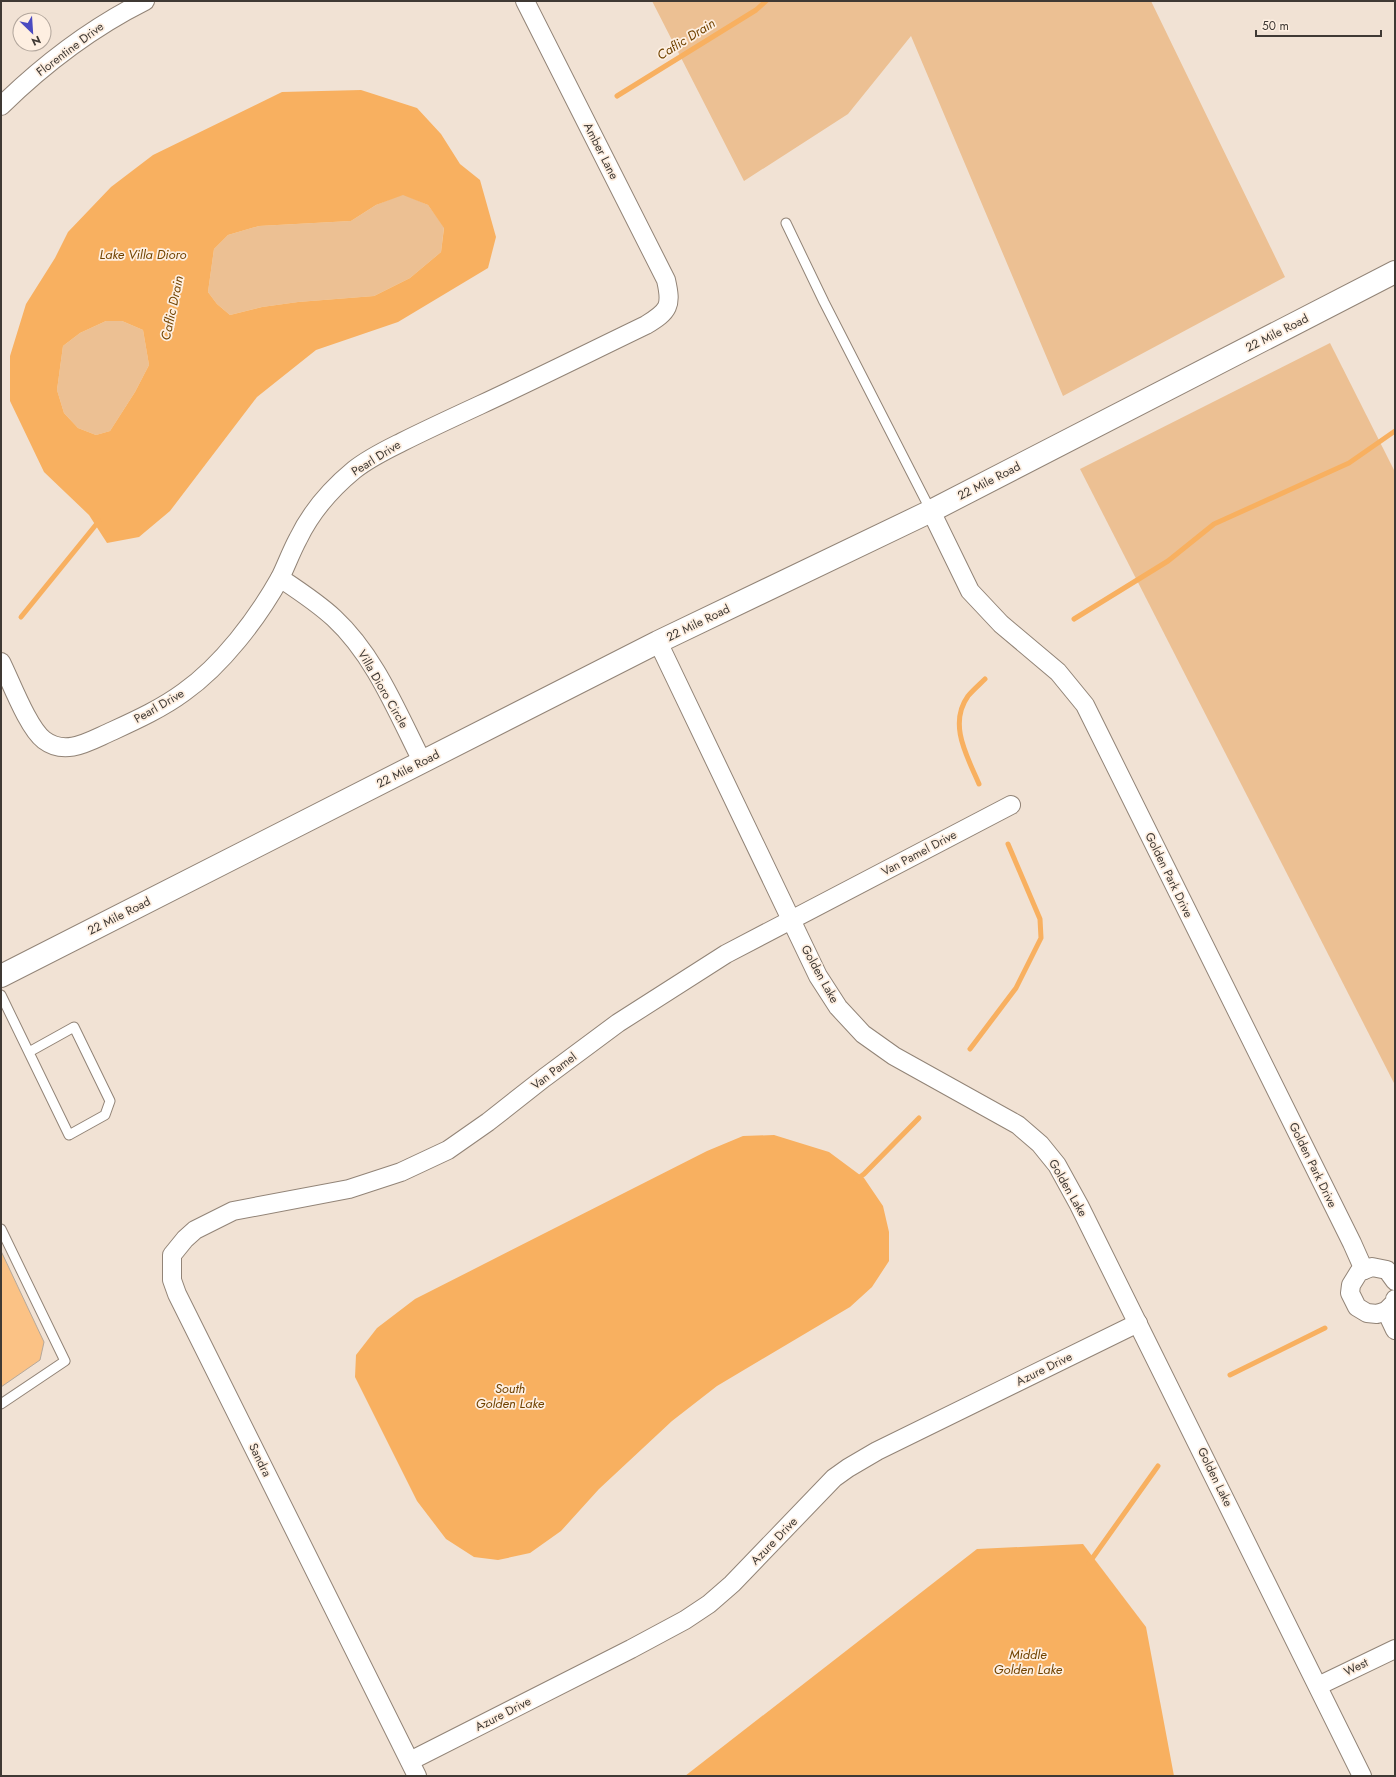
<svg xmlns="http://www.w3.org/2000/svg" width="1396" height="1777" font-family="Jost,sans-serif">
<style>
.green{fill:#ecc093}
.water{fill:#f8b060;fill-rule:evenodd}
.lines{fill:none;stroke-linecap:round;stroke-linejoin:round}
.stream{stroke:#f8b060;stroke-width:5}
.building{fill:#fbc285;stroke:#b6a89a}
.lane-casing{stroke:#928477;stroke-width:11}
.street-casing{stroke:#928477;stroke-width:20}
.secondary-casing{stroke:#928477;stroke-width:24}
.lane{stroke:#fff;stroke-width:9}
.street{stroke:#fff;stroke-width:18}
.secondary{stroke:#fff;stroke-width:22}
.labels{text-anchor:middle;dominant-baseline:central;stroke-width:3.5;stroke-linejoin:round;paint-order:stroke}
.street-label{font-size:12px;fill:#3f3934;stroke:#feefe1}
.water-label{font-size:13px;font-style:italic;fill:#714300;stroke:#feefe1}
</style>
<rect width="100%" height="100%" fill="#f1e2d4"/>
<g class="green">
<path d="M 652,1 L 1151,1 L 1285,277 L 1063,396 L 911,36 L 848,114 L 744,181 Z"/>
<path d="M 403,194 L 428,205 L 444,227 L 441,252 L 410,278 L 374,296 L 298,302 L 262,307 L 230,315 L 217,304 L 208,292 L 214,249 L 228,235 L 259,226 L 351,221 L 376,205 Z"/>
<path d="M 106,321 L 122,321 L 143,330 L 149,365 L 135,392 L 110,431 L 96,435 L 78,428 L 64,413 L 57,390 L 63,346 L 80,333 Z"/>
<path d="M 1330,343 L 1395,472 L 1395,1085 L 1080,469 Z"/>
</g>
<g class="water">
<path d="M 361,90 L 417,108 L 441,134 L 460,164 L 480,180 L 496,237 L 488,268 L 398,322 L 316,350 L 257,397 L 170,511 L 139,537 L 107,543 L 89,515 L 44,472 L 10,401 L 10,356 L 26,304 L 55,258 L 68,232 L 111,187 L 153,155 L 282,92 ZM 403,195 L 428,205 L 444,228 L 441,252 L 410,278 L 374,296 L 298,302 L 262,307 L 230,315 L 217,304 L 208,292 L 214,249 L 228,235 L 259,226 L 351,221 L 376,205 ZM 106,321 L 122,321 L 143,330 L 149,365 L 135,392 L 110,431 L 96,435 L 78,428 L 64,413 L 57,390 L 63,346 L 80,333 Z"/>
<path d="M 774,1135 L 829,1152 L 864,1178 L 883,1206 L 889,1232 L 889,1261 L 872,1287 L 850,1307 L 717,1386 L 672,1421 L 599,1489 L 561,1531 L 530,1553 L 498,1560 L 474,1557 L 446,1539 L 417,1501 L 355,1377 L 356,1355 L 377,1328 L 415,1299 L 707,1151 L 743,1136 Z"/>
<path d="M 1083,1544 L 1146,1627 L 1174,1776 L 685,1776 L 977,1549 Z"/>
</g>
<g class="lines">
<g class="stream">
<path d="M 617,96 L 756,10 L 766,1"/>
<path d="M 21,617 L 99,521"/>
<path d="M 1074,619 L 1168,561 L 1214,524 L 1349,463 L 1395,431"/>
<path d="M 979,784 C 967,756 948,724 968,696 C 973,690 980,684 985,679"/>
<path d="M 970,1049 L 1016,988 L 1041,938 L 1040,919 L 1008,844"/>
<path d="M 856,1180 L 864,1174 L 919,1118"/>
<path d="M 1230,1375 L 1325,1328"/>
<path d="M 1089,1563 L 1158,1466"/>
</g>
</g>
<path class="building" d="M 1,1251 L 44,1342 L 40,1360 L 1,1387 Z"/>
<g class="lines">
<defs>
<g id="lane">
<path d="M 786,223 L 824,302 L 931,511"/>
<path d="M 1,995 L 69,1135 L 105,1115 L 110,1101 L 74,1027 L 29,1052"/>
<path d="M 1,1229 L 65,1361 L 1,1404"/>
</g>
<g id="street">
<path d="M 1,106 C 44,64 91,28 145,1"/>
<path d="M 931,511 L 970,591 L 1001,624 L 1058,672 L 1085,705 L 1352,1243 L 1364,1270"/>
<path d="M 280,578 C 298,590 318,603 334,618 C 375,656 397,712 422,761"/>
<path d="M 658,642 L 818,976 L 838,1007 L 863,1034 L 894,1056 L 1018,1125 L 1040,1144 L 1057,1165 L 1079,1205 L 1362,1776"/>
<path d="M 1,662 C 11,682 28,728 44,740 C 65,756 88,742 108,733 C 134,721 161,709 184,692 C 222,665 257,619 280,578 C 286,566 291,552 298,539 C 311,512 331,489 354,470 C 369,458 386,450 402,442 C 428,429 454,417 480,405 C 536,379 590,352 646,325 C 669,311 672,306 666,280 L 525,1"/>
<path d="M 1395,1281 L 1387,1270 L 1372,1267 L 1359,1272 L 1351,1285 L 1350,1293 L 1357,1307 L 1367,1313 L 1377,1314 L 1386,1311 L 1395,1302 L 1395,1299"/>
<path d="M 1386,1311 L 1395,1330"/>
<path d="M 1318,1686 L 1395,1649"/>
<path d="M 410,1761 L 631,1649 L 685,1620 L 709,1604 L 732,1584 L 834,1478 L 848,1468 L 877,1451 L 1138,1323"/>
<path d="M 417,1776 L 177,1294 L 172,1280 L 172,1255 L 185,1239 L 195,1230 L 233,1211 L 349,1189 L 401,1172 L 448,1150 L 488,1122 L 544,1078 L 618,1023 L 726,954 L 1011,805"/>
</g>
<path id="secondary" d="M 1,976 L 658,642 L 931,511 L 1395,272"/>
</defs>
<use href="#lane" class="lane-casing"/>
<use href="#street" class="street-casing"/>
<use href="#secondary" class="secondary-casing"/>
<use href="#lane" class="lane"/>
<use href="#street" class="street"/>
<use href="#secondary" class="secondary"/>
</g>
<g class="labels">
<g class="street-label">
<text transform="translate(70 49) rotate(-37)">Florentine Drive</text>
<text transform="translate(601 151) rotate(63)">Amber Lane</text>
<text transform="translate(1277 333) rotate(-27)">22 Mile Road</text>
<text transform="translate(376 458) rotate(-32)">Pearl Drive</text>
<text transform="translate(989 481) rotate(-27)">22 Mile Road</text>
<text transform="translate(698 623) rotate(-26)">22 Mile Road</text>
<text transform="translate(383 689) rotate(60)">Villa Dioro Circle</text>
<text transform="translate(159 706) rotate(-30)">Pearl Drive</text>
<text transform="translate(408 769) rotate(-27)">22 Mile Road</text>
<text transform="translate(919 853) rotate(-28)">Van Pamel Drive</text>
<text transform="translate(1169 875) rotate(64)">Golden Park Drive</text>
<text transform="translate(119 916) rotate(-27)">22 Mile Road</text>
<text transform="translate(820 974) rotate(61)">Golden Lake</text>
<text transform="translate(554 1071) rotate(-37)">Van Pamel</text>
<text transform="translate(1313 1165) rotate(64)">Golden Park Drive</text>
<text transform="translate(1068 1188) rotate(60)">Golden Lake</text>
<text transform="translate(1044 1369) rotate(-26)">Azure Drive</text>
<text transform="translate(260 1460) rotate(64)">Sandra</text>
<text transform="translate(1215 1477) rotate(64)">Golden Lake</text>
<text transform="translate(774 1541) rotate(-46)">Azure Drive</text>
<text transform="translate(1356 1667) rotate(-26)">West</text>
<text transform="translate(503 1714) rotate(-27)">Azure Drive</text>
</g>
<g class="water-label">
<text transform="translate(686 39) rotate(-32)">Caflic Drain</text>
<text x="143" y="254">Lake Villa Dioro</text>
<text transform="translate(172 308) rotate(-78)">Caflic Drain</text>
<text x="510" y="1388">South<tspan x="510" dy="15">Golden Lake</tspan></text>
<text x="1028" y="1654">Middle<tspan x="1028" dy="15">Golden Lake</tspan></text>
</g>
</g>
<rect width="1396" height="1777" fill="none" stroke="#3f3934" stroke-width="4"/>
<g transform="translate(32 32) rotate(155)"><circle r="19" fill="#feefe1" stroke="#b2a69c"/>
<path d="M0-3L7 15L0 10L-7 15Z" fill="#4b4bc1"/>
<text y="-6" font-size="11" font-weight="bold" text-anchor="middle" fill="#3f3934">N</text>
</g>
<path d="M1256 30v6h125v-6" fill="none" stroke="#3f3934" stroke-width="2"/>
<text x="1262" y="30" font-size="12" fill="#3f3934" stroke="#feefe1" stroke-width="3" paint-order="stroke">50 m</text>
</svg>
